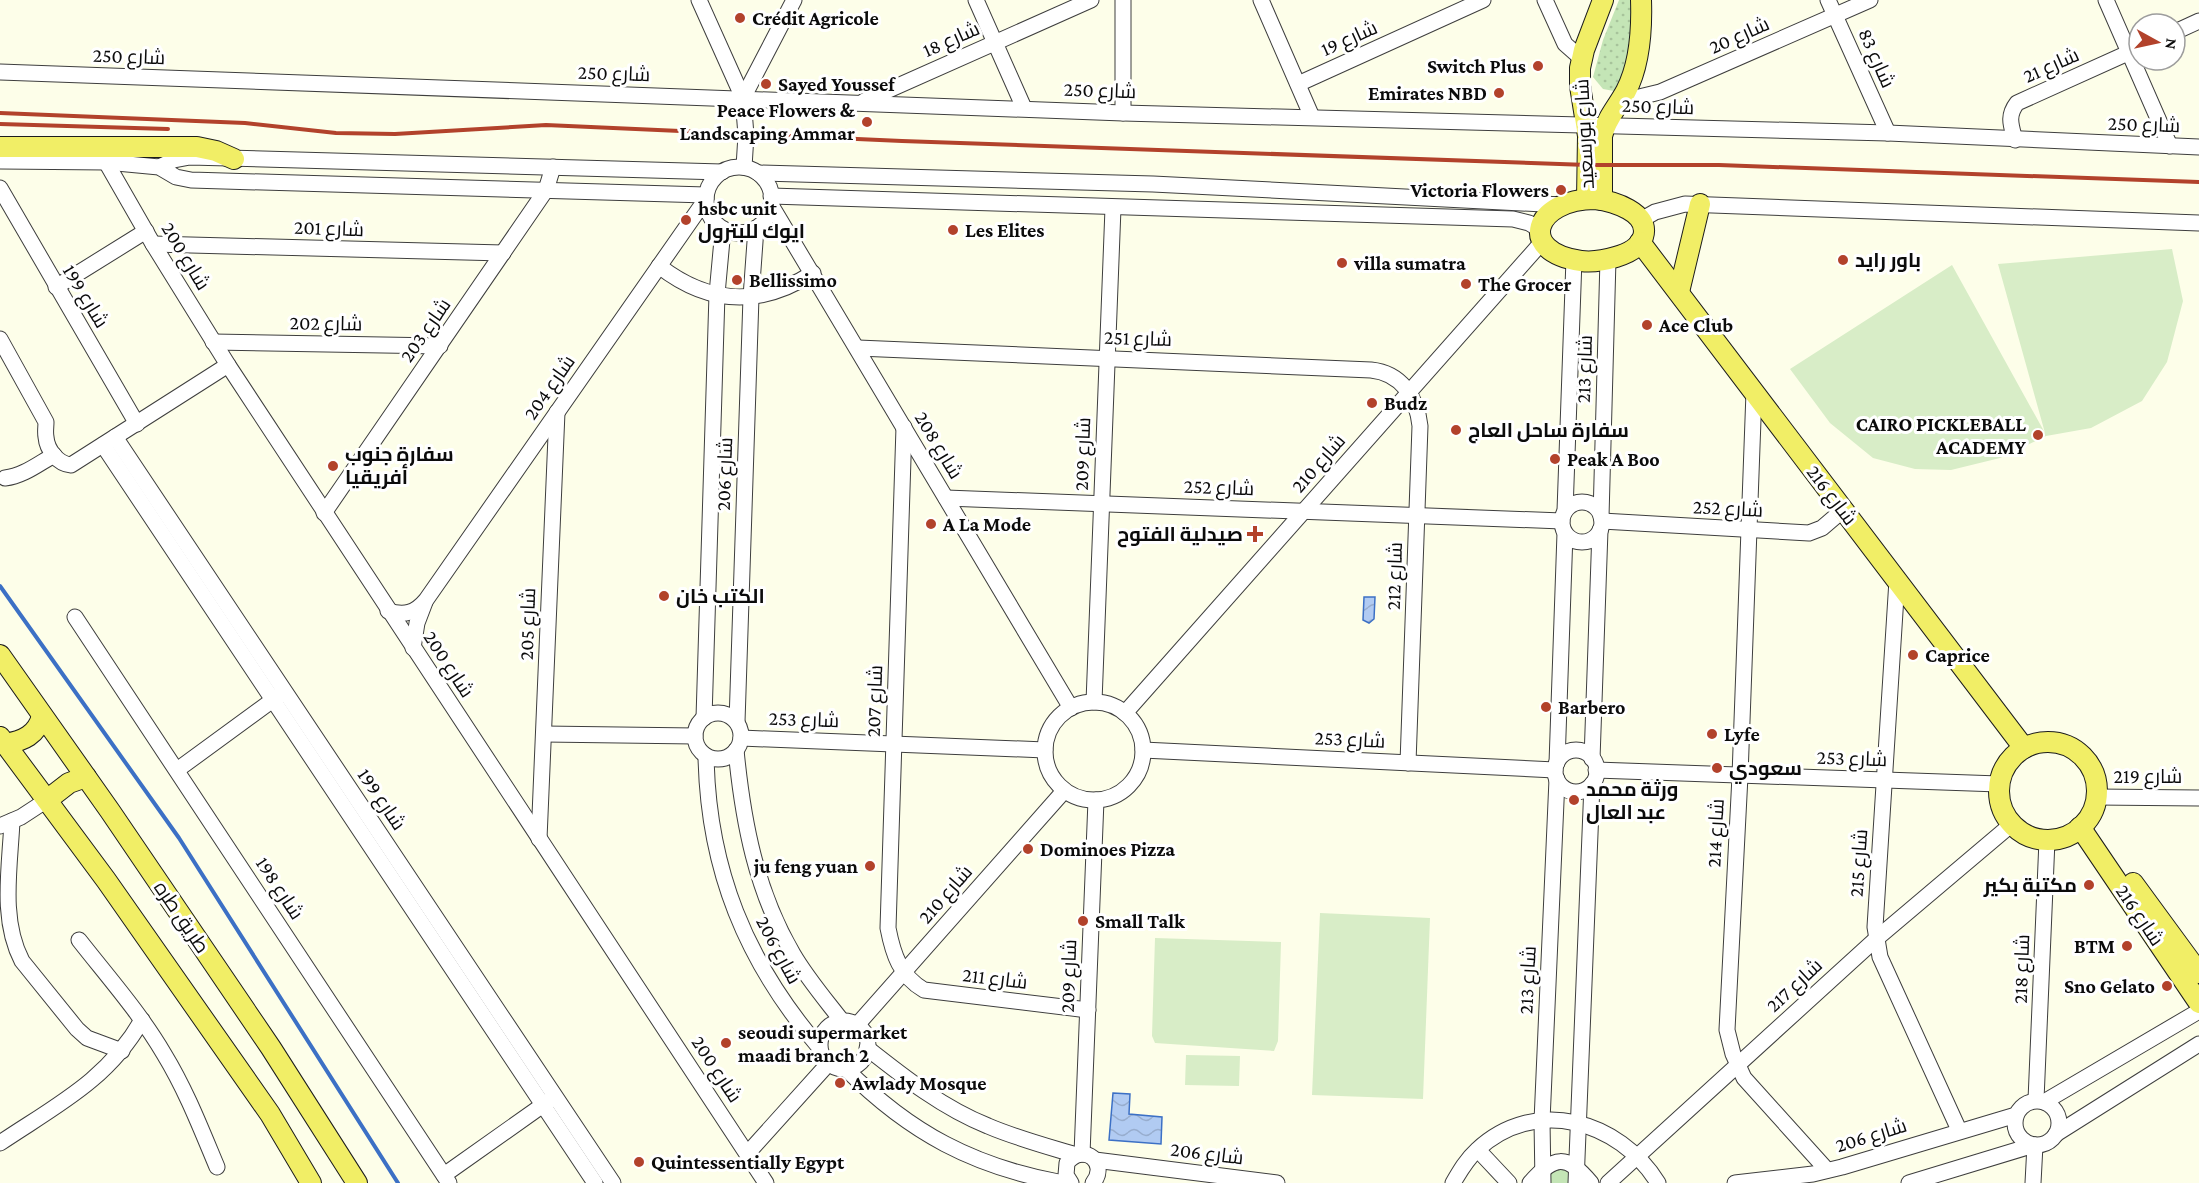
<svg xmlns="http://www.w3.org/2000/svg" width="2199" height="1183" font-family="'Crimson Pro',Cairo,serif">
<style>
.park{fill:#c4e5b6}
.garden{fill:url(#garden-dots)}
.pitch{fill:#d8edc7}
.water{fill:url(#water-waves);stroke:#3c70c5;stroke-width:1.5}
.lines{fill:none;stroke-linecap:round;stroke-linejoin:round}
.stream{stroke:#3c70c5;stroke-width:4}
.minor-casing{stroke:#3e3e3e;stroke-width:17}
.major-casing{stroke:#1c1c1c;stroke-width:22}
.minor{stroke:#fff;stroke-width:15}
.major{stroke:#f1ee66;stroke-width:20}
.rail{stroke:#b2422b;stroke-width:4}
.poi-dot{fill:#b2422b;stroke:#fff;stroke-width:2}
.labels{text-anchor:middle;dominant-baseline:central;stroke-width:6;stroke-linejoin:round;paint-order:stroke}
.poi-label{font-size:20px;font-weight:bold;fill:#0b0b0b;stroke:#fff;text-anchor:start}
.street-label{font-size:20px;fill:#0b0b0b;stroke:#fff}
</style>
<defs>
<pattern id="garden-dots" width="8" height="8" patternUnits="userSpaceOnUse" patternTransform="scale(1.5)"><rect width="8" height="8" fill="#c4e5b6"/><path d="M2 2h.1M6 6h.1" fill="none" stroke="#a7c39b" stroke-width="1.8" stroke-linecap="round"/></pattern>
<pattern id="water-waves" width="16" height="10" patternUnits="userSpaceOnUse" patternTransform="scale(1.5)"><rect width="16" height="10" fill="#b1cbf2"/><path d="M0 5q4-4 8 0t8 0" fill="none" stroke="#97adce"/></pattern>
</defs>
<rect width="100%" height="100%" fill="#fdfee9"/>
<path class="park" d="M 1552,1166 L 1573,1171 L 1572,1183 L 1547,1183 Z"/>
<path class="garden" d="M 1619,0 L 1633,0 L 1633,50 L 1626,80 L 1614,91 L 1603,89 L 1593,77 L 1603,40 Z"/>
<g class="pitch">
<path d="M 2172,249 L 2183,301 L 2167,362 L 2142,401 L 2091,428 L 2046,436 L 2000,458 L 1951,470 L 1915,469 L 1873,458 L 1830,423 L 1790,369 L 1952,265 L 2045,433 L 1998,264 Z"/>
<path d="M 1320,913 L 1430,918 L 1423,1099 L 1312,1095 Z"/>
<path d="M 1155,938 L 1281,942 L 1278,1041 L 1274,1051 L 1155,1043 L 1152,1036 Z"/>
<path d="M 1186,1055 L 1240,1056 L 1239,1086 L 1185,1085 Z"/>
</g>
<g class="water">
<path d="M 1364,597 L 1375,597 L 1374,619 L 1369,623 L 1363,620 Z"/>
<path d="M 1113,1093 L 1130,1094 L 1129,1114 L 1162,1117 L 1161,1144 L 1109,1140 Z"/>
</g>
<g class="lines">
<path class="stream" d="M 0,586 L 179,838 L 398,1183"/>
<defs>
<g id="minor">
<path d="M 699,0 L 743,98 L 746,135 L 744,167"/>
<path d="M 976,0 L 1024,108"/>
<path d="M 1261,0 L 1312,117"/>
<path d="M 1545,0 L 1565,44 L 1582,59"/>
<path d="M 1828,0 L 1888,133"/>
<path d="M 2106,0 L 2170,146"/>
<path d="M 2175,32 L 2199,21"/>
<path d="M 0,72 L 1123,113 L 1888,133 L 2199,147"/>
<path d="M 1298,84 L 1483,0"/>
<path d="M 1623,96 L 1635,98 L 1660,92 L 1870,0"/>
<path d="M 743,98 L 794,0"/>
<path d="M 864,101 L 1091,0"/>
<path d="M 1123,113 L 1123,0"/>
<path d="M 2015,140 C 2011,125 2007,116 2017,103 L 2139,48"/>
<path d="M 0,161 L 106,162 L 159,167 L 176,177 L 191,180 L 706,195"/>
<path d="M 106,162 L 153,244 L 228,365 L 766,1183"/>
<path d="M 159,167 L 174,160 L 190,157 L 722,172"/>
<circle cx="739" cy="200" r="33"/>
<path d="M 758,173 L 1153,184 L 1562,205"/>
<path d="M 0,188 L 137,424"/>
<path d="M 771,196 L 1513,219 L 1529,223 L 1539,229"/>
<path d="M 771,205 L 1071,708"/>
<path d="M 1641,220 L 1655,212 L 1685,204 L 2199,223"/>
<path d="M 153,244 L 503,253"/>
<path d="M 659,266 C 709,305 760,307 813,273"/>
<path d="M 56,287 L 146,231"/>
<path d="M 0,339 L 46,422 C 46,427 45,432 46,437 C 47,450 58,464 71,465 L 228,365"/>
<path d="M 213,342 L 440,346"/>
<path d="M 858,348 L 1371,370 C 1401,373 1417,397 1420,426 L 1408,763"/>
<path d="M 1754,392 L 1740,776 L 1727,1030 L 1733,1054 L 1744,1078 L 1827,1170"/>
<path d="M 904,427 L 888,928 C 893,954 900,976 924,990 L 1088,1010"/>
<path d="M 115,437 L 613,1183"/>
<path d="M 103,445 L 595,1183"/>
<path d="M 5,478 C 23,476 38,464 54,455"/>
<path d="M 946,498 L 1562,521"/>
<circle cx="1582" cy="522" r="20"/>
<path d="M 1565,511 L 1574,259"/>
<path d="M 324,513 L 546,190 L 553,167"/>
<path d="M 1601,517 L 1608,259"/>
<path d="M 1602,521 L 1809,533 L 1822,528 L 1843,510"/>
<path d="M 1897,580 L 1875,927 L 1880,957 L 1959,1130"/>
<path d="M 388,611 C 405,616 415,613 426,600 L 706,199"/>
<path d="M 75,617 L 449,1183"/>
<path d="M 413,648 L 417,623 L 425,602"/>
<circle cx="1094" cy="751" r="49"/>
<path d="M 1094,702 L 1113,208"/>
<circle cx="718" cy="736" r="23"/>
<path d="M 1125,713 L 1543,241"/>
<path d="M 704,718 L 717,294 L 723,229"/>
<path d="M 737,722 L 751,297 L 756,228"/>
<path d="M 544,734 L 695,736"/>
<path d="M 741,738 L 1045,750"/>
<path d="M 736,750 C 743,822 756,891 793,954 C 807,978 825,999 842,1021"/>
<path d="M 1143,750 L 1555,770"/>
<circle cx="1576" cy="771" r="21"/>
<path d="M 706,756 C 708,869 746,962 819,1047"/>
<path d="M 1592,759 L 1600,530"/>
<path d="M 1557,763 L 1565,533"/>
<path d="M 177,770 L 281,694"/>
<path d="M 1596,770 L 1999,784"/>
<path d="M 2096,797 L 2199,798"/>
<path d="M 12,821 C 10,867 0,919 22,961 L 77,1029 L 87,1038 L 122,1051"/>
<path d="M 0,826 L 21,817 L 47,800"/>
<path d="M 539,839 L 557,412"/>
<path d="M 79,940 C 108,977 140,1013 164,1054 C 186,1090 201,1129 217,1167"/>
<circle cx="844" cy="1045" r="24"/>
<path d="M 857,1025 L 1064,791"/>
<path d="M 867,1048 C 905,1078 943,1108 988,1126 C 1016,1138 1046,1146 1076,1155"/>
<path d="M 846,1069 C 910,1133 974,1167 1063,1183"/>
<path d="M 2036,1100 L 2047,840"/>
<circle cx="2037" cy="1123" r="22"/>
<path d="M 2044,1102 L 2199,1011"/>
<path d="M 2056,1134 L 2199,1044"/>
<path d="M 0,1143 C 55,1106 108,1080 142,1020"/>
<path d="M 1478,1150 L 1509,1183"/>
<path d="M 747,1154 L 828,1064"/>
<path d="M 1082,1154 L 1096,800"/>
<path d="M 1095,1160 L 1277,1183"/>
<path d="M 444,1175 L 550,1100"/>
<path d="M 1071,1183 L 1066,1175 L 1067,1163 C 1084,1142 1109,1163 1093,1183"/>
<path d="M 1453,1183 C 1460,1171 1467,1159 1477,1150 C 1535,1096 1619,1120 1658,1183"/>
<path d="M 1530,1183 C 1554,1156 1566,1153 1591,1183"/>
<path d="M 1543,1183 L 1542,1121 L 1557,779"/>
<path d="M 1576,1183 L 1592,784"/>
<path d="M 1608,1183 L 1876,939 L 2012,824"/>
<path d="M 1735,1183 L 1813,1174 L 1842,1167 L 2016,1115"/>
<path d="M 1909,1183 L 2034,1145"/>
<path d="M 2033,1183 L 2035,1145"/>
</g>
<g id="major">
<path d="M 0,147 L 197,147 L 216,151 L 234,159"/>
<path d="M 1587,199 L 1588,136 L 1580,86 L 1580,68 L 1584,50 L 1603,0"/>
<path d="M 1595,199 C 1612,201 1651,212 1643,237 C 1637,256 1598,263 1581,261 C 1516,252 1534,199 1595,199 Z"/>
<path d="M 1602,200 L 1602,136 C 1606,119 1618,106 1626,91 C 1640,64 1642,29 1641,0"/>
<path d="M 1640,242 L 2024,748"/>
<path d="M 1679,292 L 1700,204"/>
<path d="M 0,655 L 110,811 L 271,1048 L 357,1183"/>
<path d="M 0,737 L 106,880 L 270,1114 L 311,1183"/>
<circle cx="2048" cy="791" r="49"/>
<path d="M 5,744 C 23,741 37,735 42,716"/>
<path d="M 47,800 L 69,783 L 86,777"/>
<path d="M 2080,827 L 2199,1003"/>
<path d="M 2133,883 L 2199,973"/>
</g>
</defs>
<use href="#minor" class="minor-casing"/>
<use href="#major" class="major-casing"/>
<use href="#minor" class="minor"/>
<use href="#major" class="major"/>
<g class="rail">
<path d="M 0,113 L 245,123 L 336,133 L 395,134 L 546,125 L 902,141 L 1588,165 L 1719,165 L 2199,182"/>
<path d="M 0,124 L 168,129"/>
</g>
</g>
<g class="poi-dot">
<circle cx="740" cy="18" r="6"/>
<circle cx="1538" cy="66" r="6"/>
<circle cx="766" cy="84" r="6"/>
<circle cx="1499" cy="93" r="6"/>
<circle cx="867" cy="122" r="6"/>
<circle cx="1561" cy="190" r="6"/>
<circle cx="686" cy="220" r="6"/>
<circle cx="953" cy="230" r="6"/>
<circle cx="1843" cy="260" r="6"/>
<circle cx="1342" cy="263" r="6"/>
<circle cx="737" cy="280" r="6"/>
<circle cx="1466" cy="284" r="6"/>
<circle cx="1647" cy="325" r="6"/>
<circle cx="1372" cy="403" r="6"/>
<circle cx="1456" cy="430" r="6"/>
<circle cx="2038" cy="435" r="6"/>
<circle cx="1555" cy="459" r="6"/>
<circle cx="333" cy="466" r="6"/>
<circle cx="931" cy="524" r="6"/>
<path d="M1252 525h6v6h6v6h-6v6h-6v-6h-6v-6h6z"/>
<circle cx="664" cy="596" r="6"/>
<circle cx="1913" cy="655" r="6"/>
<circle cx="1546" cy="707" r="6"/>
<circle cx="1712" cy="734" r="6"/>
<circle cx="1717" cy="768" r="6"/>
<circle cx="1574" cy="800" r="6"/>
<circle cx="1028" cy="849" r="6"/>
<circle cx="870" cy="866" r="6"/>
<circle cx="2089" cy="885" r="6"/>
<circle cx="1083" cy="921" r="6"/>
<circle cx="2127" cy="946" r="6"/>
<circle cx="2167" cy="986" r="6"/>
<circle cx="726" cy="1043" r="6"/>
<circle cx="840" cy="1083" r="6"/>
<circle cx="639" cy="1162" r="6"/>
</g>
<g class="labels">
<g class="poi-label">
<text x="752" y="18">Crédit Agricole</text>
<text x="1526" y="66" text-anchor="end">Switch Plus</text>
<text x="778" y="84">Sayed Youssef</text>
<text x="1487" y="93" text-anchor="end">Emirates NBD</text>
<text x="855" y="110" text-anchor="end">Peace Flowers &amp;<tspan x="855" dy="23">Landscaping Ammar</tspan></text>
<text x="1549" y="190" text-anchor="end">Victoria Flowers</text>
<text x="698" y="208">hsbc unit<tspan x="698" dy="23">ايوك للبترول</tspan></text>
<text x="965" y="230">Les Elites</text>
<text x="1855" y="260">باور رايد</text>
<text x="1354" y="263">villa sumatra</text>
<text x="749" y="280">Bellissimo</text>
<text x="1478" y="284">The Grocer</text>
<text x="1659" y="325">Ace Club</text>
<text x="1384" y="403">Budz</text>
<text x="2026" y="424" text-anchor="end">CAIRO PICKLEBALL<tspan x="2026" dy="23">ACADEMY</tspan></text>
<text x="1468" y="430">سفارة ساحل العاج</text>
<text x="345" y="454">سفارة جنوب<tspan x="345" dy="23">أفريقيا</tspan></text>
<text x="1567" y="459">Peak A Boo</text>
<text x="943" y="524">A La Mode</text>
<text x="1243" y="534" text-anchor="end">صيدلية الفتوح</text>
<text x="676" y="596">الكتب خان</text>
<text x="1925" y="655">Caprice</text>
<text x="1558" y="707">Barbero</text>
<text x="1724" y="734">Lyfe</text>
<text x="1729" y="768">سعودي</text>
<text x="1586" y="789">ورثة محمد<tspan x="1586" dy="23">عبد العال</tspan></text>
<text x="1040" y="849">Dominoes Pizza</text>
<text x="858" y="866" text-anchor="end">ju feng yuan</text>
<text x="2077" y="885" text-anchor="end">مكتبة بكير</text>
<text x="1095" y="921">Small Talk</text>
<text x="2115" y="946" text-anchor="end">BTM</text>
<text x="2155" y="986" text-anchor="end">Sno Gelato</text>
<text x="738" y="1032">seoudi supermarket<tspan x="738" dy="23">maadi branch 2</tspan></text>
<text x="852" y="1083">Awlady Mosque</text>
<text x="651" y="1162">Quintessentially Egypt</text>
</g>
<g class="street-label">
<text transform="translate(1739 35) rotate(-24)">شارع 20</text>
<text transform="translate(1349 38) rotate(-24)">شارع 19</text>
<text transform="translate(951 39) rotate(-24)">شارع 18</text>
<text transform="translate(129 56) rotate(2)">شارع 250</text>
<text transform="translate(1877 58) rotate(66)">شارع 83</text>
<text transform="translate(2051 65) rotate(-24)">شارع 21</text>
<text transform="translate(614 73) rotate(2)">شارع 250</text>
<text transform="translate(1100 90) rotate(2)">شارع 250</text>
<text transform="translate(1658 106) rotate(2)">شارع 250</text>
<text transform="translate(2144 124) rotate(2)">شارع 250</text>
<text transform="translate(1584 134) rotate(-93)">شارع بورسعيد</text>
<text transform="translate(329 228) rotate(2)">شارع 201</text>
<text transform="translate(186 256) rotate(59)">شارع 200</text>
<text transform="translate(86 296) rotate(59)">شارع 199</text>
<text transform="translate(326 323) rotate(1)">شارع 202</text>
<text transform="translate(425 330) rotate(-55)">شارع 203</text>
<text transform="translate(1138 338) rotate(2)">شارع 251</text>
<text transform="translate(1584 369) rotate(-88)">شارع 213</text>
<text transform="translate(549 387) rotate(-55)">شارع 204</text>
<text transform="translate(939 445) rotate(59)">شارع 208</text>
<text transform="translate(1082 454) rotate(-88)">شارع 209</text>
<text transform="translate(1318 463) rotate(-49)">شارع 210</text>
<text transform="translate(724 474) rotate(-88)">شارع 206</text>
<text transform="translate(1219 487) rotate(2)">شارع 252</text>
<text transform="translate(1832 495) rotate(53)">شارع 216</text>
<text transform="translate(1728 508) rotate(3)">شارع 252</text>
<text transform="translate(1394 576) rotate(-88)">شارع 212</text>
<text transform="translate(527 624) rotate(-88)">شارع 205</text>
<text transform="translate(449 664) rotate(57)">شارع 200</text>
<text transform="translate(874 701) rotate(-88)">شارع 207</text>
<text transform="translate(804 719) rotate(2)">شارع 253</text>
<text transform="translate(1350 739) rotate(3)">شارع 253</text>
<text transform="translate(1852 758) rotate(2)">شارع 253</text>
<text x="2148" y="776">شارع 219</text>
<text transform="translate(382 799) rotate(56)">شارع 199</text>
<text transform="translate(1715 833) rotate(-87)">شارع 214</text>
<text transform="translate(1858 863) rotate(-86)">شارع 215</text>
<text transform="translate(280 888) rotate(57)">شارع 198</text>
<text transform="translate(945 894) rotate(-49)">شارع 210</text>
<text transform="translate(2140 915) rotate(56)">شارع 216</text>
<text transform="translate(182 917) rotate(56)">طريق طره</text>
<text transform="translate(779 950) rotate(62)">شارع 206</text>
<text transform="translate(2021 969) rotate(-88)">شارع 218</text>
<text transform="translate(1068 976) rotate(-88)">شارع 209</text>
<text transform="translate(995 978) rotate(7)">شارع 211</text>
<text transform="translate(1527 980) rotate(-87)">شارع 213</text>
<text transform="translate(1794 985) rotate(-43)">شارع 217</text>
<text transform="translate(717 1069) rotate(57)">شارع 200</text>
<text transform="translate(1871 1135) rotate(-17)">شارع 206</text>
<text transform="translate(1207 1153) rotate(7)">شارع 206</text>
</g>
</g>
<g transform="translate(2157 42) rotate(98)"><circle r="28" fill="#ffffff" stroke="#9d9d9d" stroke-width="1.5"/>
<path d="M0-4.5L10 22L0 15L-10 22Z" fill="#b2422b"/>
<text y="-9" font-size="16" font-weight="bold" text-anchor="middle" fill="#0b0b0b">N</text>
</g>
</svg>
